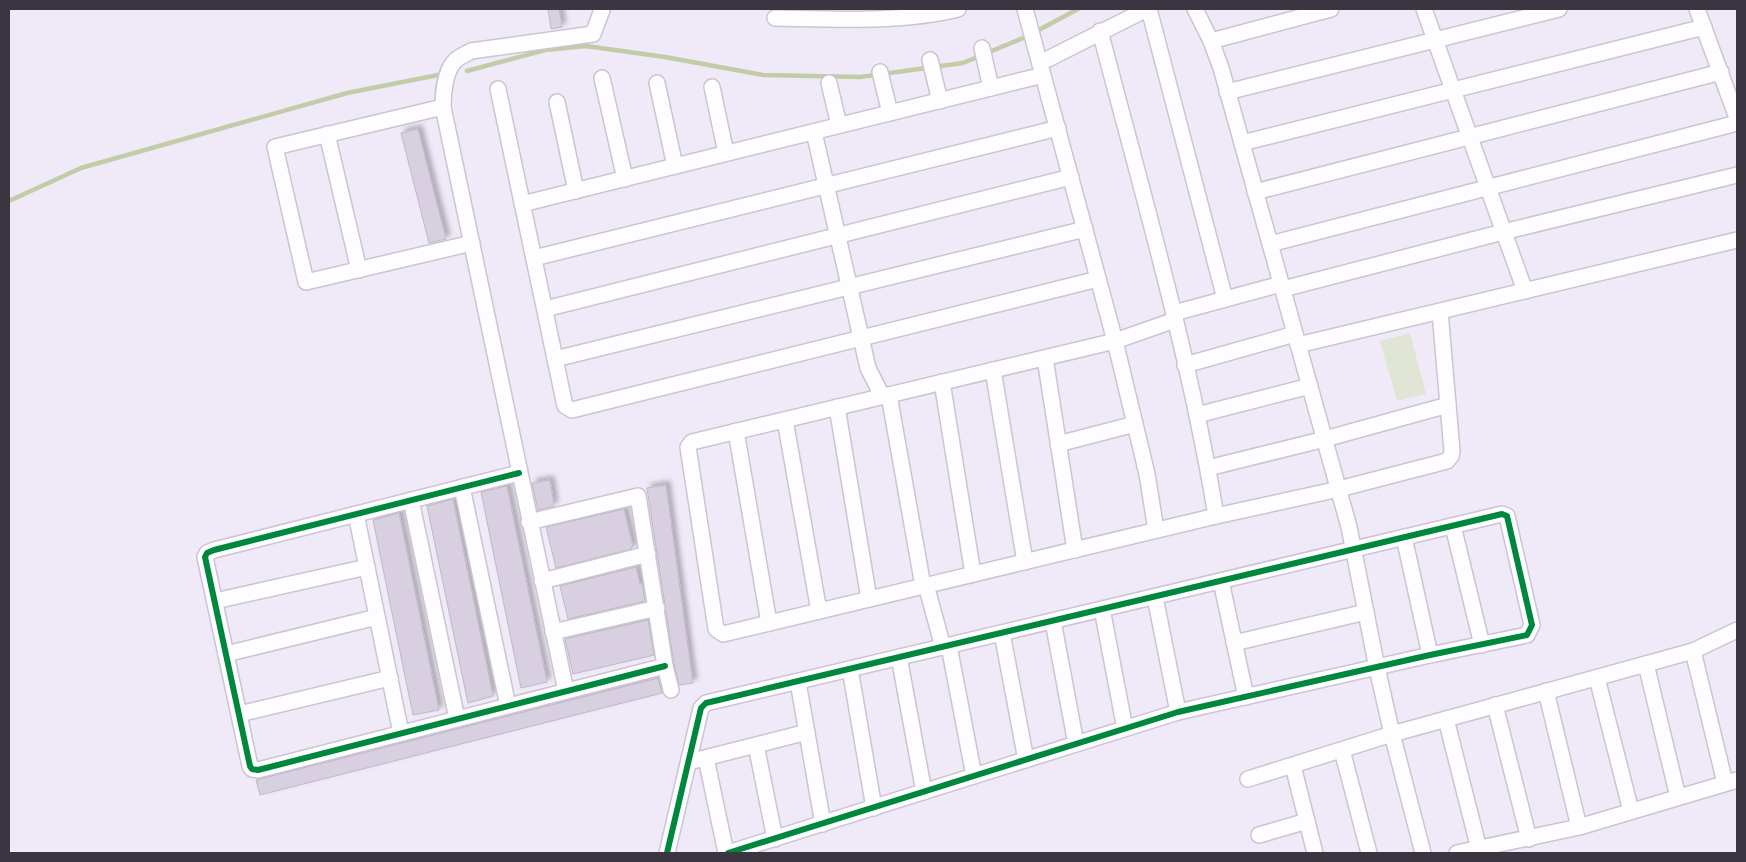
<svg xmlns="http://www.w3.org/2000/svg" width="1746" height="862" font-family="'Noto Sans',sans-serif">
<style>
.green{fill:#e1e5d5}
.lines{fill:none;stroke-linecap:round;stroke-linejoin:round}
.stream{stroke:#c2cca6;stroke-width:4.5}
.building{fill:#d8d0e1;stroke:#beb9c4;filter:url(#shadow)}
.street-casing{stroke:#cbc5d2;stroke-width:18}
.street{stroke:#fdfcfe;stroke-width:15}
.cycleway-casing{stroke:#fff;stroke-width:9}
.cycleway{stroke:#00873e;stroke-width:6}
</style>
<defs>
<filter id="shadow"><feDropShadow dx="4" dy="-4" stdDeviation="2.5" flood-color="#0004"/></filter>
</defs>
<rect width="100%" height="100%" fill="#f0e9f7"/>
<path class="green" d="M 1410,333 L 1426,394 L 1397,401 L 1380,341 Z"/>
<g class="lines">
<g class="stream">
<path d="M 1035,32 L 1078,9"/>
<path d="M 987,53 L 1028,36"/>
<path d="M 467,71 L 545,50 L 586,46 L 665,57 L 763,75 L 860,77 L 963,63 L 980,56"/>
<path d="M 9,201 L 81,168 L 347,93 L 438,75"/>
</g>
</g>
<g class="building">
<path d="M 548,9 L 559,9 L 562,27 L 551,29 Z"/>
<path d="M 418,129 L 446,239 L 429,243 L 401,133 Z"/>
<path d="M 550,480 L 554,506 L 538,510 L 532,483 Z"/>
<path d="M 666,485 L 693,683 L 679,685 L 674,664 L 647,488 Z"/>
<path d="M 507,486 L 547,682 L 521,688 L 481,492 Z"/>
<path d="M 453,499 L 493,696 L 468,703 L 427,506 Z"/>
<path d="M 624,509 L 633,547 L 631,547 L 632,549 L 556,568 L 546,527 Z"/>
<path d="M 399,513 L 439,710 L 413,715 L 373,520 Z"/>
<path d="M 636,567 L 640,584 L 642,583 L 645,601 L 568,619 L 560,586 Z"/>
<path d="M 648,620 L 654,655 L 573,674 L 565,639 Z"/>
<path d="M 658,678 L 662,693 L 260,795 L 256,780 Z"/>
</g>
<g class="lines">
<defs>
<g id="street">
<path d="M 1025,9 L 1115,341 L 1147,474 L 1156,530"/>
<path d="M 1149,9 L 1225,299"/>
<path d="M 1195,9 L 1211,41 L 1221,68 L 1349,527 L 1377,668 L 1392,734 L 1423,853"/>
<path d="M 1424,9 L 1525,291"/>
<path d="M 1697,9 L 1737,118"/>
<path d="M 775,18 C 834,19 901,23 958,9"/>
<path d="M 1100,31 C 1142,192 1189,352 1216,516"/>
<path d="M 1211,41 L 1331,9"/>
<path d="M 982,48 L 991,88"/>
<path d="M 930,60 L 940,101"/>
<path d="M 1040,63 L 1147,9"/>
<path d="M 880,72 L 890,113"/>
<path d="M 602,78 L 625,179"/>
<path d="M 657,83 L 675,166"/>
<path d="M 829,83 L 839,125"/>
<path d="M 712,87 L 726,153"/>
<path d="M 498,89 L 565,406 L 572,410 L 1098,279"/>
<path d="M 1227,92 L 1559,9"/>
<path d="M 557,102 L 576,191"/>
<path d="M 443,107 L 275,147 L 306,282 L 472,243"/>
<path d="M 814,132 L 868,368 L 882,396"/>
<path d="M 327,134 L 359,270"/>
<path d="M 1242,143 L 1704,27"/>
<path d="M 1255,192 L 1721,72"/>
<path d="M 522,204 L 1043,75"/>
<path d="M 1270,244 L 1737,123"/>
<path d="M 534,258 L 1058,128"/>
<path d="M 1283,289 L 1503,232 L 1737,175"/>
<path d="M 545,309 L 1071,177"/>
<path d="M 1174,313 L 1281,284"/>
<path d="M 1175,320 L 1115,341 L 692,442 L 688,447 L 716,629 L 723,634 L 1216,516 L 1339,489 L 1447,461 L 1451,456 L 1452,451 L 1440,312"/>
<path d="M 1298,345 L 1737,240"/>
<path d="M 1045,358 L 1075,550"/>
<path d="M 555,359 L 1085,229"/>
<path d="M 1185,365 L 1295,334"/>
<path d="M 993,370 L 1025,562"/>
<path d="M 942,382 L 973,574"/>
<path d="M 889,395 L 923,586"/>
<path d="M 837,407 L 869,599"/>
<path d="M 1197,415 L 1310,386"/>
<path d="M 785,420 L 819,611"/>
<path d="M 736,431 L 769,623"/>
<path d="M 1058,444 L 1135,424"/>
<path d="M 1208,468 L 1325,439 L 1448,405"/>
<path d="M 519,473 L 214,550 L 207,553 L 205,557 L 250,766 L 252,769 L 258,770 L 665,666"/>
<path d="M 462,487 L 508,706"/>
<path d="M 411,500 L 457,719"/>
<path d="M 356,514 L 401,733"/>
<path d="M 529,522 L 638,496 L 665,666 L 671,690"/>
<path d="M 1453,526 L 1482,645"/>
<path d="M 1404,537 L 1430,655"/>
<path d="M 542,581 L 648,554"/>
<path d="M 1221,581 L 1246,697"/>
<path d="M 926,585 L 943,647"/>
<path d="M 1155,597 L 1178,712"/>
<path d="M 215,601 L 367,567"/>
<path d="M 1102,609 L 1125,729"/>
<path d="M 1053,621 L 1076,744"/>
<path d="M 553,632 L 657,608"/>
<path d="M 1002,633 L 1026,760"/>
<path d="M 1234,643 L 1366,612"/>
<path d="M 949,646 L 974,776"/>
<path d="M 1693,651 L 1725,783"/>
<path d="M 226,654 L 377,617"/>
<path d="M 899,657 L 924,792"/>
<path d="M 1646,664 L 1678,797"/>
<path d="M 850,669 L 874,808"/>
<path d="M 1597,678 L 1631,811"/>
<path d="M 798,682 L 823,824"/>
<path d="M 566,691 L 443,107 C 443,94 445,72 454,62 C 458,57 466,54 471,51 L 593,34 L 602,10"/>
<path d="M 1546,691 L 1579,827"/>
<path d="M 1495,705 L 1529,839"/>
<path d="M 239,714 L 390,678"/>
<path d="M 1446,719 L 1479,849"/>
<path d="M 756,745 L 775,839"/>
<path d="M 1342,750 L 1369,853"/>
<path d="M 706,758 L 726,853"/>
<path d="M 689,762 L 807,732"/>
<path d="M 1293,766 L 1315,853"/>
<path d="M 1248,779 L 1392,734 L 1693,651 L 1737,630"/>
<path d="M 1259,835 L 1307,821"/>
<path d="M 667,853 L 701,708 L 706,703 L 1502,514 L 1507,516 L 1532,625 L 1527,635 L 1430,655 L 1178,712 L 728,853"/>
<path d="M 1457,853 L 1579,827 L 1737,780"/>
</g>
</defs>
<use href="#street" class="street-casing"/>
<use href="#street" class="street"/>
<defs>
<g id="cycleway">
<path d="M 519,473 L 214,550 L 207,553 L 205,557 L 250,766 L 252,769 L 258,770 L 665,666"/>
<path d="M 667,853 L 701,708 L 706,703 L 1502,514 L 1507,516 L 1532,625 L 1527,635 L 1430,655 L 1178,712 L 728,853"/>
</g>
</defs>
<use href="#cycleway" class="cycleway-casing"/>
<use href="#cycleway" class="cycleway"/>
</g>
<rect width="1746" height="862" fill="none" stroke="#3b3441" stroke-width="20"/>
</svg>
